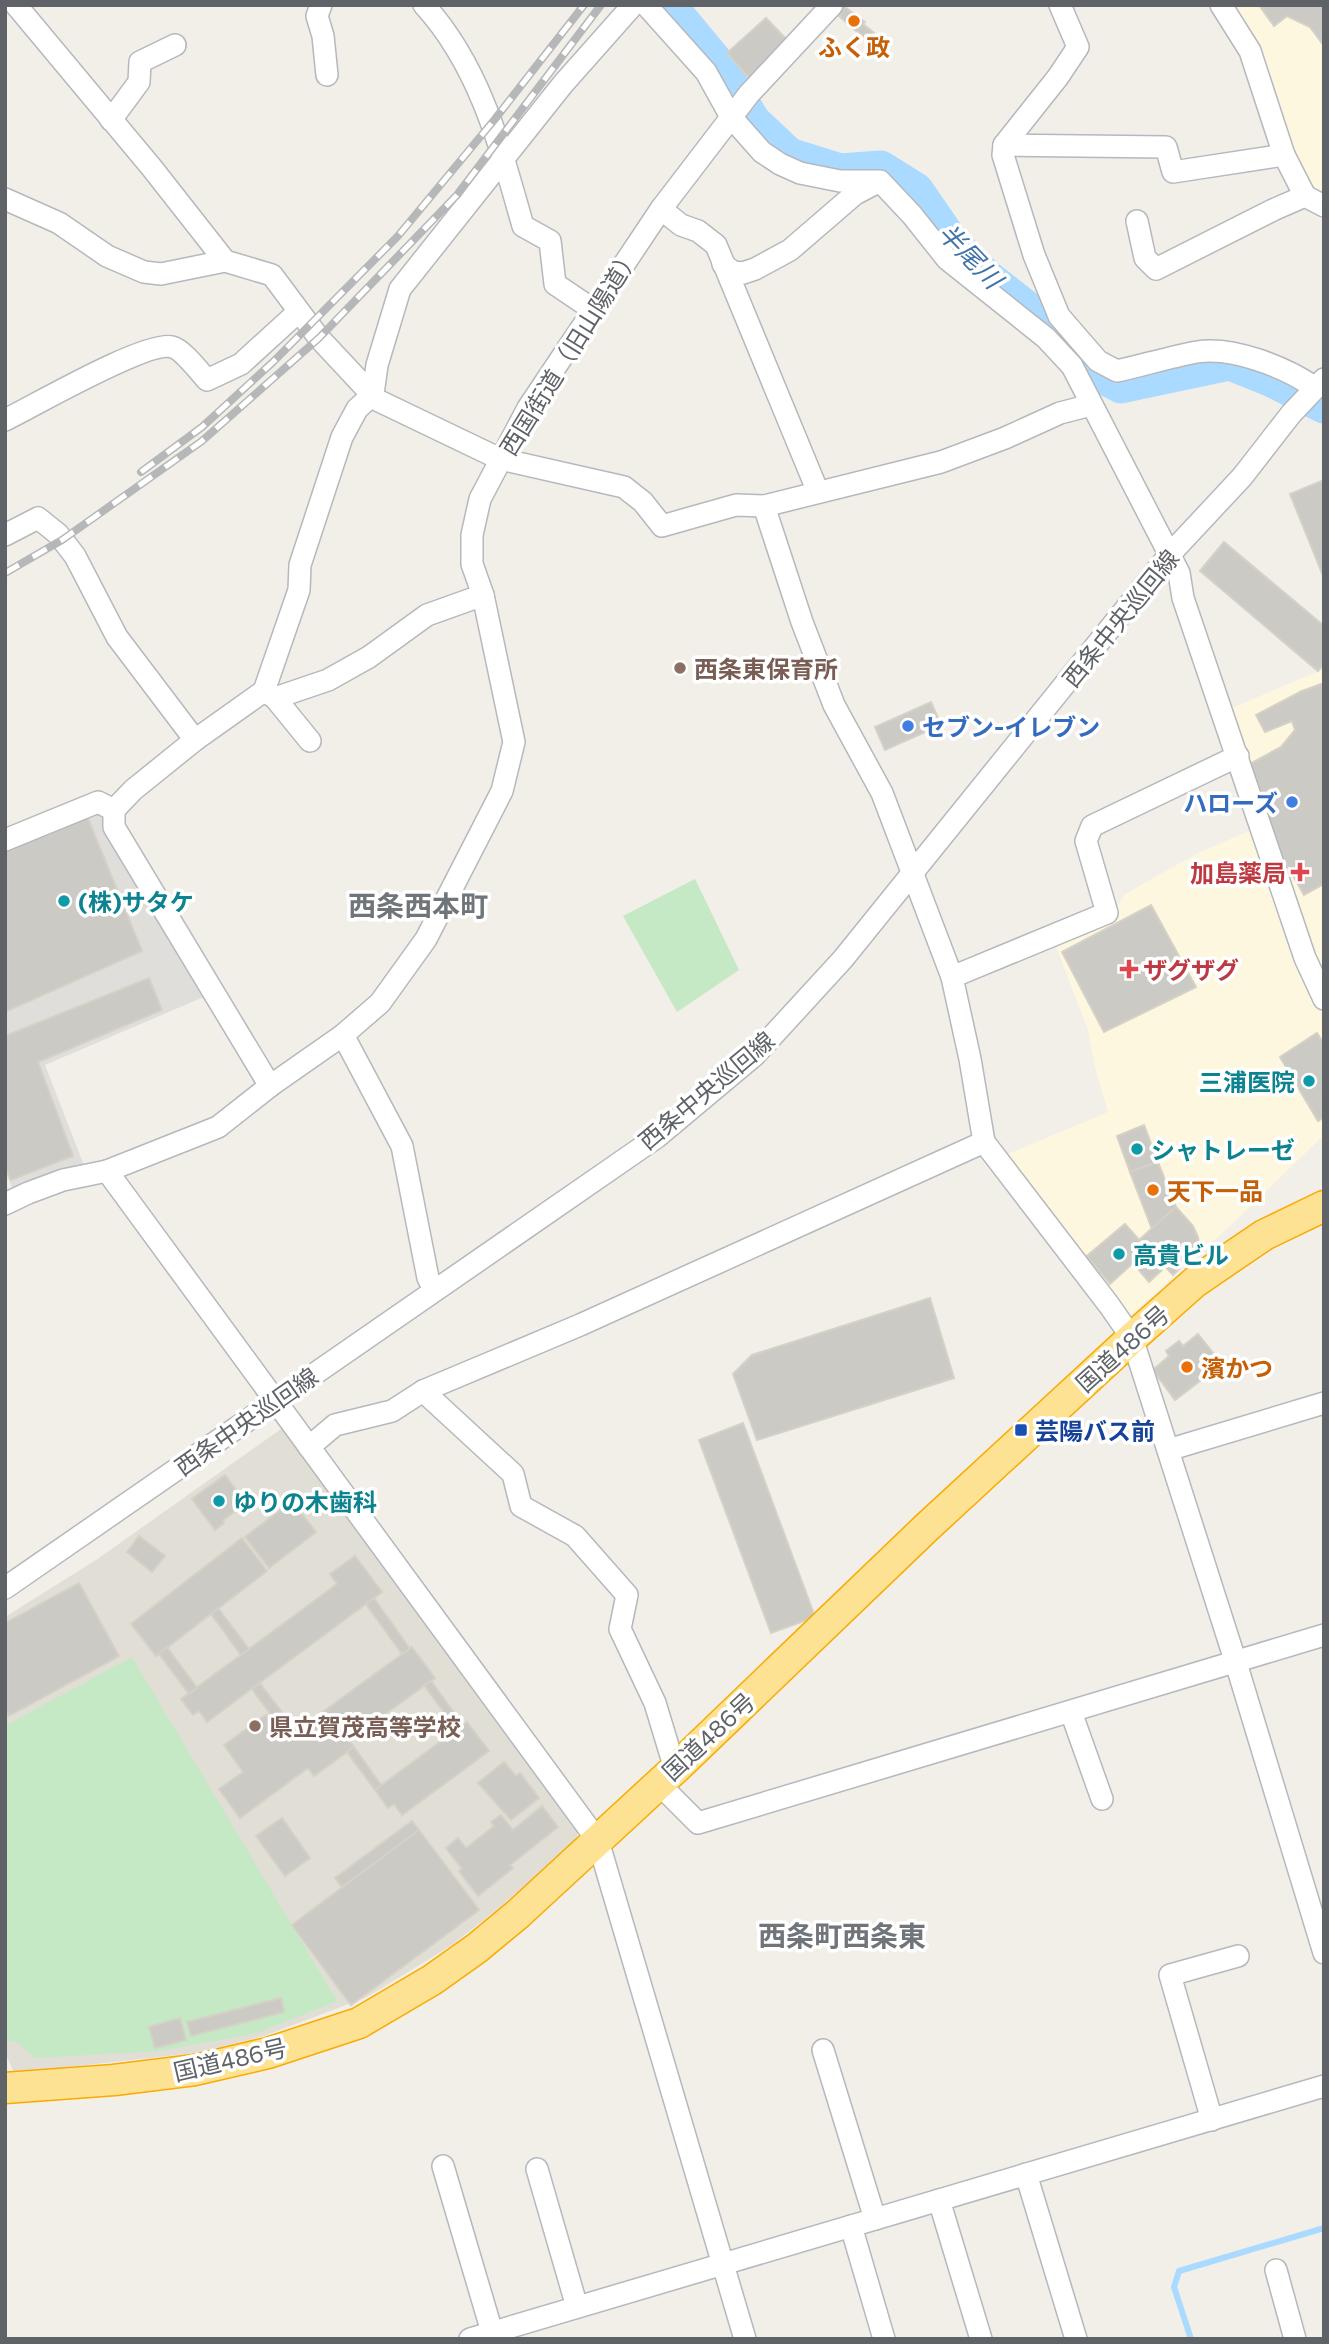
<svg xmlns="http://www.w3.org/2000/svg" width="1329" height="2344" font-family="Commissioner,'Noto Sans JP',sans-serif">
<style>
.commercial{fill:#fef7e0}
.industrial{fill:#e0deda}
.education{fill:#e1ded6}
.green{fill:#c5e8c5}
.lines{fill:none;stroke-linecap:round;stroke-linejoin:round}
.stream{stroke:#aadaff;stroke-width:6}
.river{stroke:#aadaff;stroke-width:35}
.building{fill:#cccac5;stroke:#d6d1c6;stroke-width:2}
.minor-casing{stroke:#b5b8bc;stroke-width:24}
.highway-casing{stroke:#f9ab00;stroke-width:33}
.minor{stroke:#fff;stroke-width:21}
.highway{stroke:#fde293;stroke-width:30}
.rail-casing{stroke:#b6b7b8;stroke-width:8}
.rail{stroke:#fff;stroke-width:5;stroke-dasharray:16;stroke-linecap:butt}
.food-dot{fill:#e8710a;stroke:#fff;stroke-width:2.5}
.education-dot{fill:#8d6e63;stroke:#fff;stroke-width:2.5}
.shop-dot{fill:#3f7fe0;stroke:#fff;stroke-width:2.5}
.health-dot{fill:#e0444e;stroke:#fff;stroke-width:2.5}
.culture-dot{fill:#0f9aa8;stroke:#fff;stroke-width:2.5}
.transit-dot{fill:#1a4fb4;stroke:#fff;stroke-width:2.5}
.labels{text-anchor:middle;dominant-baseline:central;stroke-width:7;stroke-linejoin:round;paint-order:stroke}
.food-label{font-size:24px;font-weight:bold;fill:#c56008;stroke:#fff;text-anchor:start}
.street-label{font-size:24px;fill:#5f6368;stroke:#fff}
.education-label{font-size:24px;font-weight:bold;fill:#785e54;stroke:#fff;text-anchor:start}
.shop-label{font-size:24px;font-weight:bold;fill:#366cbe;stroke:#fff;text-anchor:start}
.health-label{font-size:24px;font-weight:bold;fill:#be3a42;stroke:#fff;text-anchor:end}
.culture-label{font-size:24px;font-weight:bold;fill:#0d838f;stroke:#fff;text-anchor:start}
.transit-label{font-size:24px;font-weight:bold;fill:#164399;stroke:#fff;text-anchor:start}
.water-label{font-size:26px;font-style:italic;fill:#4174aa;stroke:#fff}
.quarter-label{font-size:28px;font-weight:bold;fill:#70757a;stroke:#fff}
</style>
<rect width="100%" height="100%" fill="#f1efe8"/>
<g class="commercial">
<path d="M 1221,5 L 1324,5 L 1324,207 L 1303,195 Z"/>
<path d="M 1324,669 L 1324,1135 L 1231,1225 L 1126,1319 L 1001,1157 L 1108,1112 L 1094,1063 L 1088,1030 L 1054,941 L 1115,911 L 1125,894 L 1198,853 L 1254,829 L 1220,713 Z"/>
</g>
<path class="industrial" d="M 101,812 L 206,996 L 45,1065 L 85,1168 L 13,1190 L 5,1171 L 5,853 Z"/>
<path class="education" d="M 284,1427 L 578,1824 L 577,1840 L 500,1907 L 452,1945 L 367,1997 L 264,2036 L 195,2053 L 14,2073 L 5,2052 L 5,1617 L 96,1560 Z"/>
<g class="green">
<path d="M 695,879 L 739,970 L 677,1012 L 623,916 Z"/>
<path d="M 132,1657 L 337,2001 L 257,2033 L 160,2051 L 35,2058 L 16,2042 L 5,2041 L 5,1726 Z"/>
</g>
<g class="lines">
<path class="stream" d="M 1191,2339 L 1174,2287 L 1179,2271 L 1324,2228"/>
<path class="river" d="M 669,5 L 721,68 L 753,121 L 789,155 L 840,171 L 881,168 L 916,190 L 951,241 L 987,277 L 1064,337 L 1102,376 L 1121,386 L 1230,363 L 1270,379 L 1324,406"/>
</g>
<g class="building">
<path d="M 1259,5 L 1324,5 L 1324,46 L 1310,27 L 1287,16 L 1274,26 Z"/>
<path d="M 845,7 L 865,22 L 863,24 L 874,33 L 868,41 L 839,16 Z"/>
<path d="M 766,18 L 787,40 L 749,78 L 727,53 Z"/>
<path d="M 1324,480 L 1324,578 L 1290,494 Z"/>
<path d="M 1224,542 L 1324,626 L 1324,664 L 1318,671 L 1200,571 Z"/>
<path d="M 1324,683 L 1324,884 L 1304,895 L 1272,839 L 1248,765 L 1281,747 L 1295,730 L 1292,721 L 1265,732 L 1256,715 L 1302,691 Z"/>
<path d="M 931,702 L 941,725 L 885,750 L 875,727 Z"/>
<path d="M 87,816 L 142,951 L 5,1012 L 5,851 Z"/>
<path d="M 1151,905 L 1196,987 L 1104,1032 L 1062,952 Z"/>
<path d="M 149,978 L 162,1010 L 38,1062 L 73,1156 L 11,1180 L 5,1165 L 5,1036 Z"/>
<path d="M 1317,1033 L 1324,1044 L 1324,1105 L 1322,1104 L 1324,1117 L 1318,1121 L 1280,1057 Z"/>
<path d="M 1144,1125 L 1158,1162 L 1130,1172 L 1117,1136 Z"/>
<path d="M 1158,1162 L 1176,1207 L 1152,1229 L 1130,1172 Z"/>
<path d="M 1176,1207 L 1193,1226 L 1198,1237 L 1199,1243 L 1194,1255 L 1173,1275 L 1140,1239 Z"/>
<path d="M 1125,1224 L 1148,1250 L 1146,1252 L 1162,1270 L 1149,1282 L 1133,1263 L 1110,1284 L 1087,1256 Z"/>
<path d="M 930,1298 L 954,1378 L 757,1440 L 733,1374 L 752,1355 Z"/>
<path d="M 1198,1334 L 1222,1364 L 1175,1400 L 1153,1370 L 1169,1356 L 1166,1351 L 1179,1341 L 1183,1346 Z"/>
<path d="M 743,1423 L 815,1617 L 771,1633 L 699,1440 Z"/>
<path d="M 225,1475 L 246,1503 L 223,1520 L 224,1523 L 215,1530 L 192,1499 Z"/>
<path d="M 292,1501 L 316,1532 L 269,1568 L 245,1537 Z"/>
<path d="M 139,1536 L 165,1556 L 152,1572 L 127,1552 Z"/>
<path d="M 242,1538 L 267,1571 L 156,1656 L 131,1624 Z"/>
<path d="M 355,1556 L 382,1592 L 207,1722 L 199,1711 L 193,1715 L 181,1699 L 337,1584 L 330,1574 Z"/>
<path d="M 79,1583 L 119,1656 L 9,1716 L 5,1709 L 5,1623 Z"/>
<path d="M 374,1598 L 410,1649 L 402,1654 L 366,1604 Z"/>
<path d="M 218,1608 L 249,1649 L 241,1655 L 211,1614 Z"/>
<path d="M 167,1647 L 197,1688 L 189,1694 L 159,1654 Z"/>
<path d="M 412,1647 L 435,1678 L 349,1740 L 354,1747 L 314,1776 L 308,1768 L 240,1818 L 219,1789 L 243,1772 L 224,1745 L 266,1715 L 284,1740 Z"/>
<path d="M 431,1681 L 463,1725 L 457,1730 L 424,1685 Z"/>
<path d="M 260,1683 L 297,1732 L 288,1738 L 252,1689 Z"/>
<path d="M 467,1722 L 489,1751 L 402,1815 L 394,1804 L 388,1808 L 375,1790 Z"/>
<path d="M 354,1747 L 381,1785 L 375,1790 L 347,1752 Z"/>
<path d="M 504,1762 L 516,1776 L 520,1773 L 539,1798 L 511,1820 L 478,1783 Z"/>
<path d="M 542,1806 L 558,1827 L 510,1865 L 513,1868 L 478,1896 L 459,1871 L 462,1869 L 446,1848 L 458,1838 L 466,1848 L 494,1826 L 491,1822 L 501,1815 L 513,1830 Z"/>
<path d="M 282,1818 L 310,1858 L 285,1876 L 256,1836 Z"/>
<path d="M 412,1821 L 419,1830 L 342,1887 L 335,1878 Z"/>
<path d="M 419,1830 L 479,1910 L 351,2005 L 292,1925 Z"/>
<path d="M 281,1998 L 284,2012 L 191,2036 L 187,2022 Z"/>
<path d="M 180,2018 L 186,2040 L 155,2048 L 149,2027 Z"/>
</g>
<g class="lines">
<defs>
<g id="minor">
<path d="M 16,5 L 152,168 L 225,261"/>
<path d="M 321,5 L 317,16 L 323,36 L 327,75"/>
<path d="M 424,5 C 480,66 501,149 523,226 L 550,241 L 555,284 L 592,309"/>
<path d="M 646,5 L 706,72 L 731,117 L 762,152 L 780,164 L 800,173 L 840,181 L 880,181 L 912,215 L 947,259 L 1046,338 L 1072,366 L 1179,573 L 1183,598 L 1305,958 L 1324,999"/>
<path d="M 1060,5 L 1078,47 L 1058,77 L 1004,145 L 1003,155 L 1034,255 L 1059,316 L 1098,361 L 1117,371 C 1144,365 1170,357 1197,352 C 1232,346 1285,367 1314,387"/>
<path d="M 1221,5 L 1250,51 L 1284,155 L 1305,196"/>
<path d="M 111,120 L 139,82 L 140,62 L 175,45"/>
<path d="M 1004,145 L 1166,147 L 1173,172 L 1284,155"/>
<path d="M 5,199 L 59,223 L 107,256 L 144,272 L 161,274 L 225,261 L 272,275 L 319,338 L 377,400 L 500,459 L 624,487 L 643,502 L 662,526 L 736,505 L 764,506 L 941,462 L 1005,438 L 1060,413 L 1091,405"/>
<path d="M 661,209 L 681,225 L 698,231 L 716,245 L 818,492"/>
<path d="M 1137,221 L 1145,258 L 1156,269 L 1273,210 L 1305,196 L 1324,206"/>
<path d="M 723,264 L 733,272 L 743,273 L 755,269 L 790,250 L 855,194 L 878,182"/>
<path d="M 5,420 C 34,406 147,340 172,347 C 182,349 199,371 207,380 L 241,364 L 298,312"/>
<path d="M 5,535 L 38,518 L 58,534 L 75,556 L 117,637 L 195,740"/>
<path d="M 264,691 L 275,698 L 328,680 L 369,657 L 427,615 L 483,595"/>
<path d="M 275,698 L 310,741"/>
<path d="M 5,840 L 98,802 L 114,810"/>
<path d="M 952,977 L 1107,913 L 1086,841 L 1092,826 L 1238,756"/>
<path d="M 343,1035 L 402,1146 L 428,1278 L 434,1289"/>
<path d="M 270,1086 L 114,827 L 114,810 L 133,790 L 195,740 L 264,691 L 299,590 L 300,565 L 342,437 L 357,409 L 373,394 L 377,365 L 400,289 L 563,84 L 633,5"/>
<path d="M 984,1142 L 1109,1305 L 1132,1338 L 1236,1663 L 1324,1953"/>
<path d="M 107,1171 L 598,1841 L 745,2339"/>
<path d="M 5,1204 L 28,1193 L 63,1180 L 107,1171 L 218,1127 L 270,1086 L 343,1035 L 380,1003 L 426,939 L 502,791 L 514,742 L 483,595 L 472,564 L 472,535 L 480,499 L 528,408 L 661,209 L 749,94 L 832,5"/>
<path d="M 423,1391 L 513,1474 L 521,1506 L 575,1536 L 627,1595 L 620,1629 L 655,1703 L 675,1769"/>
<path d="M 309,1447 L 335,1425 L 392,1411 L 423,1391 L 580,1325 L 984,1142 L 970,1059 L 952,977 L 882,793 L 834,705 L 802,622 L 764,506"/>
<path d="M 1168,1450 L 1324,1403"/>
<path d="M 5,1588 L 657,1137 L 755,1055 L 843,959 L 1170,554 L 1242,477 L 1291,414 L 1324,379"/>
<path d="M 1071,1712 L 1102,1799"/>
<path d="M 658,1783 L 698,1823 L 1324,1635"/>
<path d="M 823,2050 L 875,2219"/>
<path d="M 1212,2120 L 1170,1975 L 1238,1956"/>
<path d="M 443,2166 L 492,2332"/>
<path d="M 537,2169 L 577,2307"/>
<path d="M 1026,2174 L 1076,2339"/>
<path d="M 939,2200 L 981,2339"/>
<path d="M 851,2226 L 884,2339"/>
<path d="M 1276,2270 L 1295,2339"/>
<path d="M 470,2339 L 1324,2086"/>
</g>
<path id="highway" d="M 5,2088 L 114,2080 L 195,2070 L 268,2053 L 359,2023 L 432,1980 L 477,1948 L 518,1914 L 675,1769 L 926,1528 L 1132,1338 L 1195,1282 L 1264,1235 L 1324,1206"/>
</defs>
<use href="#minor" class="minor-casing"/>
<use href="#highway" class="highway-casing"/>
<use href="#minor" class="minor"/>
<use href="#highway" class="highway"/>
<defs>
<g id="rail">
<path d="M 141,472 L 202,427 L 273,362 L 398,236 L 495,119 L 584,5"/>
<path d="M 5,573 L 62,540 L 202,441 L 319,338 L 457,195 L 601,5"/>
</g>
</defs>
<use href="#rail" class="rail-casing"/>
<use href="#rail" class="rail"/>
</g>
<g class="food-dot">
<circle cx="854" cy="21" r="7"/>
<circle cx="1153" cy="1190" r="7"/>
<circle cx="1187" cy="1367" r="7"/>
</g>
<g class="education-dot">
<circle cx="680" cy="668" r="7"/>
<circle cx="255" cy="1726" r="7"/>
</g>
<g class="shop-dot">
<circle cx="908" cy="726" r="7"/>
<circle cx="1292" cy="802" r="7"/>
</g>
<g class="health-dot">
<path d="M1296.5 861.5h7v7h7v7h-7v7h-7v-7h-7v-7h7z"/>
<path d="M1125.5 958.5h7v7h7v7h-7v7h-7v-7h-7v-7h7z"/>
</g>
<g class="culture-dot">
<circle cx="64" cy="901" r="7"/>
<circle cx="1309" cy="1081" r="7"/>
<circle cx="1137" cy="1149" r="7"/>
<circle cx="1119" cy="1254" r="7"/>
<circle cx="219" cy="1501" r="7"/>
</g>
<rect class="transit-dot" x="1014" y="1423" width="14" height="14" rx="3.5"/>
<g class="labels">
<g class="food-label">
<text x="854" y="46" text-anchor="middle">ふく政</text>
<text x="1167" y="1190">天下一品</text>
<text x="1201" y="1367">濱かつ</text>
</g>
<g class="street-label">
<text transform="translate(569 351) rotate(-58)">西国街道（旧山陽道）</text>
<text transform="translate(1120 618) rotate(-51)">西条中央巡回線</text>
<text transform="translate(706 1090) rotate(-40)">西条中央巡回線</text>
<text transform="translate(1122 1348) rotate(-42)">国道486号</text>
<text transform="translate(246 1421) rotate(-35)">西条中央巡回線</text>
<text transform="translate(708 1736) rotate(-43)">国道486号</text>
<text transform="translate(230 2059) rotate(-13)">国道486号</text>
</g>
<g class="education-label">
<text x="694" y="668">西条東保育所</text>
<text x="269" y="1726">県立賀茂高等学校</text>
</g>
<g class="shop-label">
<text x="922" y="726">セブン-イレブン</text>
<text x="1278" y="802" text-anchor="end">ハローズ</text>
</g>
<g class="health-label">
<text x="1286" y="872">加島薬局</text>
<text x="1143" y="969" text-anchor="start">ザグザグ</text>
</g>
<g class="culture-label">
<text x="78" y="901">(株)サタケ</text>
<text x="1295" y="1081" text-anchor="end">三浦医院</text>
<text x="1151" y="1149">シャトレーゼ</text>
<text x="1133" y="1254">高貴ビル</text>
<text x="233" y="1501">ゆりの木歯科</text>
</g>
<g class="transit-label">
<text x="1035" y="1430">芸陽バス前</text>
</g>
<g class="water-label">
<text transform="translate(971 255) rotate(46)">半尾川</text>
</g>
<g class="quarter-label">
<text x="418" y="905">西条西本町</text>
<text x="842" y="1935">西条町西条東</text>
</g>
</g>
<rect width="1329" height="2344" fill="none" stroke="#5f6368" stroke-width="14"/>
</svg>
